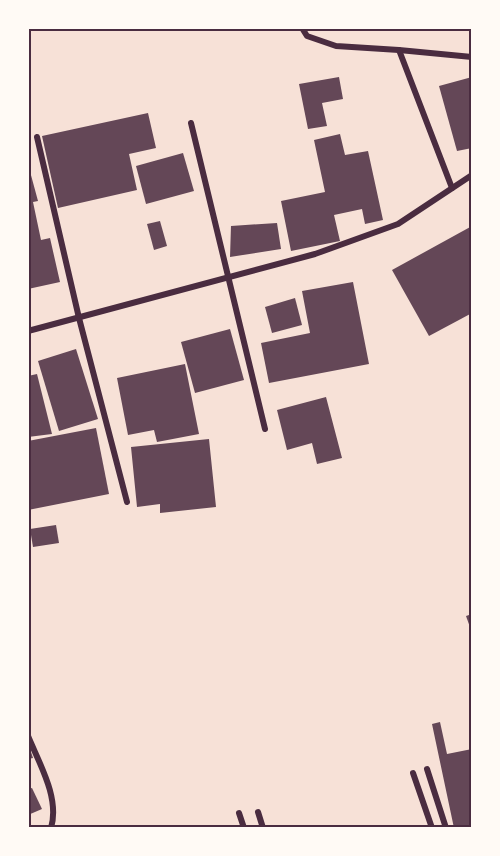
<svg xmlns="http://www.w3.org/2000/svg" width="500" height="856" font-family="Rubik,sans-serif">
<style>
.building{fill:#644757}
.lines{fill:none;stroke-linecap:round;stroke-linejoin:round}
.minor{stroke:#4a2c40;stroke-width:6}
.neatline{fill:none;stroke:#4a2c40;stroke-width:2}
</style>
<rect width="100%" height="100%" fill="#f7e1d7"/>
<g class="building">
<path d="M 339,77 L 343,99 L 322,103 L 327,126 L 308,129 L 299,84 Z"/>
<path d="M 472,77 L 472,148 L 457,151 L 439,86 Z"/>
<path d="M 148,113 L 156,148 L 129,154 L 137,190 L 58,208 L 42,136 Z"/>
<path d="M 340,134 L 345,155 L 368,151 L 383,220 L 365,224 L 362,209 L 334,215 L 340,241 L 291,251 L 281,201 L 325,192 L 314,140 Z"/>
<path d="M 183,153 L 194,191 L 146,204 L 136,166 Z"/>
<path d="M 28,164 L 38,201 L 33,202 L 41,240 L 50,238 L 60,282 L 28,289 Z"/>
<path d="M 160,221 L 167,246 L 154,250 L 147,224 Z"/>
<path d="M 277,223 L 281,249 L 230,257 L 231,226 Z"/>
<path d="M 472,226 L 472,313 L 429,336 L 392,270 Z"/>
<path d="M 353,282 L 369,364 L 269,383 L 261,343 L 310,333 L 302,291 Z"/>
<path d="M 295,298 L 302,325 L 272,333 L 265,307 Z"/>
<path d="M 230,329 L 244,380 L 195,393 L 181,342 Z"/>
<path d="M 76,349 L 98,419 L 59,431 L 38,361 Z"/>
<path d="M 185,364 L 199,434 L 157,442 L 154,430 L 128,435 L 117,378 Z"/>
<path d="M 37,374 L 52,434 L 28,437 L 28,376 Z"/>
<path d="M 326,397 L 342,458 L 317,464 L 312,443 L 287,450 L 277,410 Z"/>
<path d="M 96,428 L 109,494 L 28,510 L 28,441 Z"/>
<path d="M 209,439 L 216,507 L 160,513 L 160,504 L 137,507 L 131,447 Z"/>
<path d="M 56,525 L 59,543 L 33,547 L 30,529 Z"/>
<path d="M 472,614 L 472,630 L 471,630 L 466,616 Z"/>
<path d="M 440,722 L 447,754 L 472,749 L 472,828 L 454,828 L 432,724 Z"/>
<path d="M 28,743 L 33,758 L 28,759 Z"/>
<path d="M 32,788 L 42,809 L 28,815 L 28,789 Z"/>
</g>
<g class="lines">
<g class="minor">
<path d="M 302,28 L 307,36 L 336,46 L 399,50 L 472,57"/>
<path d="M 399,50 L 452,188"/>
<path d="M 191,123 L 265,429"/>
<path d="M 37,137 L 79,318 L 127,502"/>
<path d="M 28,331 L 315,254 L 398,224 L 472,175"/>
<path d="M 28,736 C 39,763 60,798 51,828"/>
<path d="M 427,769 L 446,828"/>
<path d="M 413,773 L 432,828"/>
<path d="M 258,812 L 263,828"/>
<path d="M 239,813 L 244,828"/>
</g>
</g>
<rect width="500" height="856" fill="none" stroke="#fffaf5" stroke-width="60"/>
<rect x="30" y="30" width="440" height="796" class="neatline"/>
</svg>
